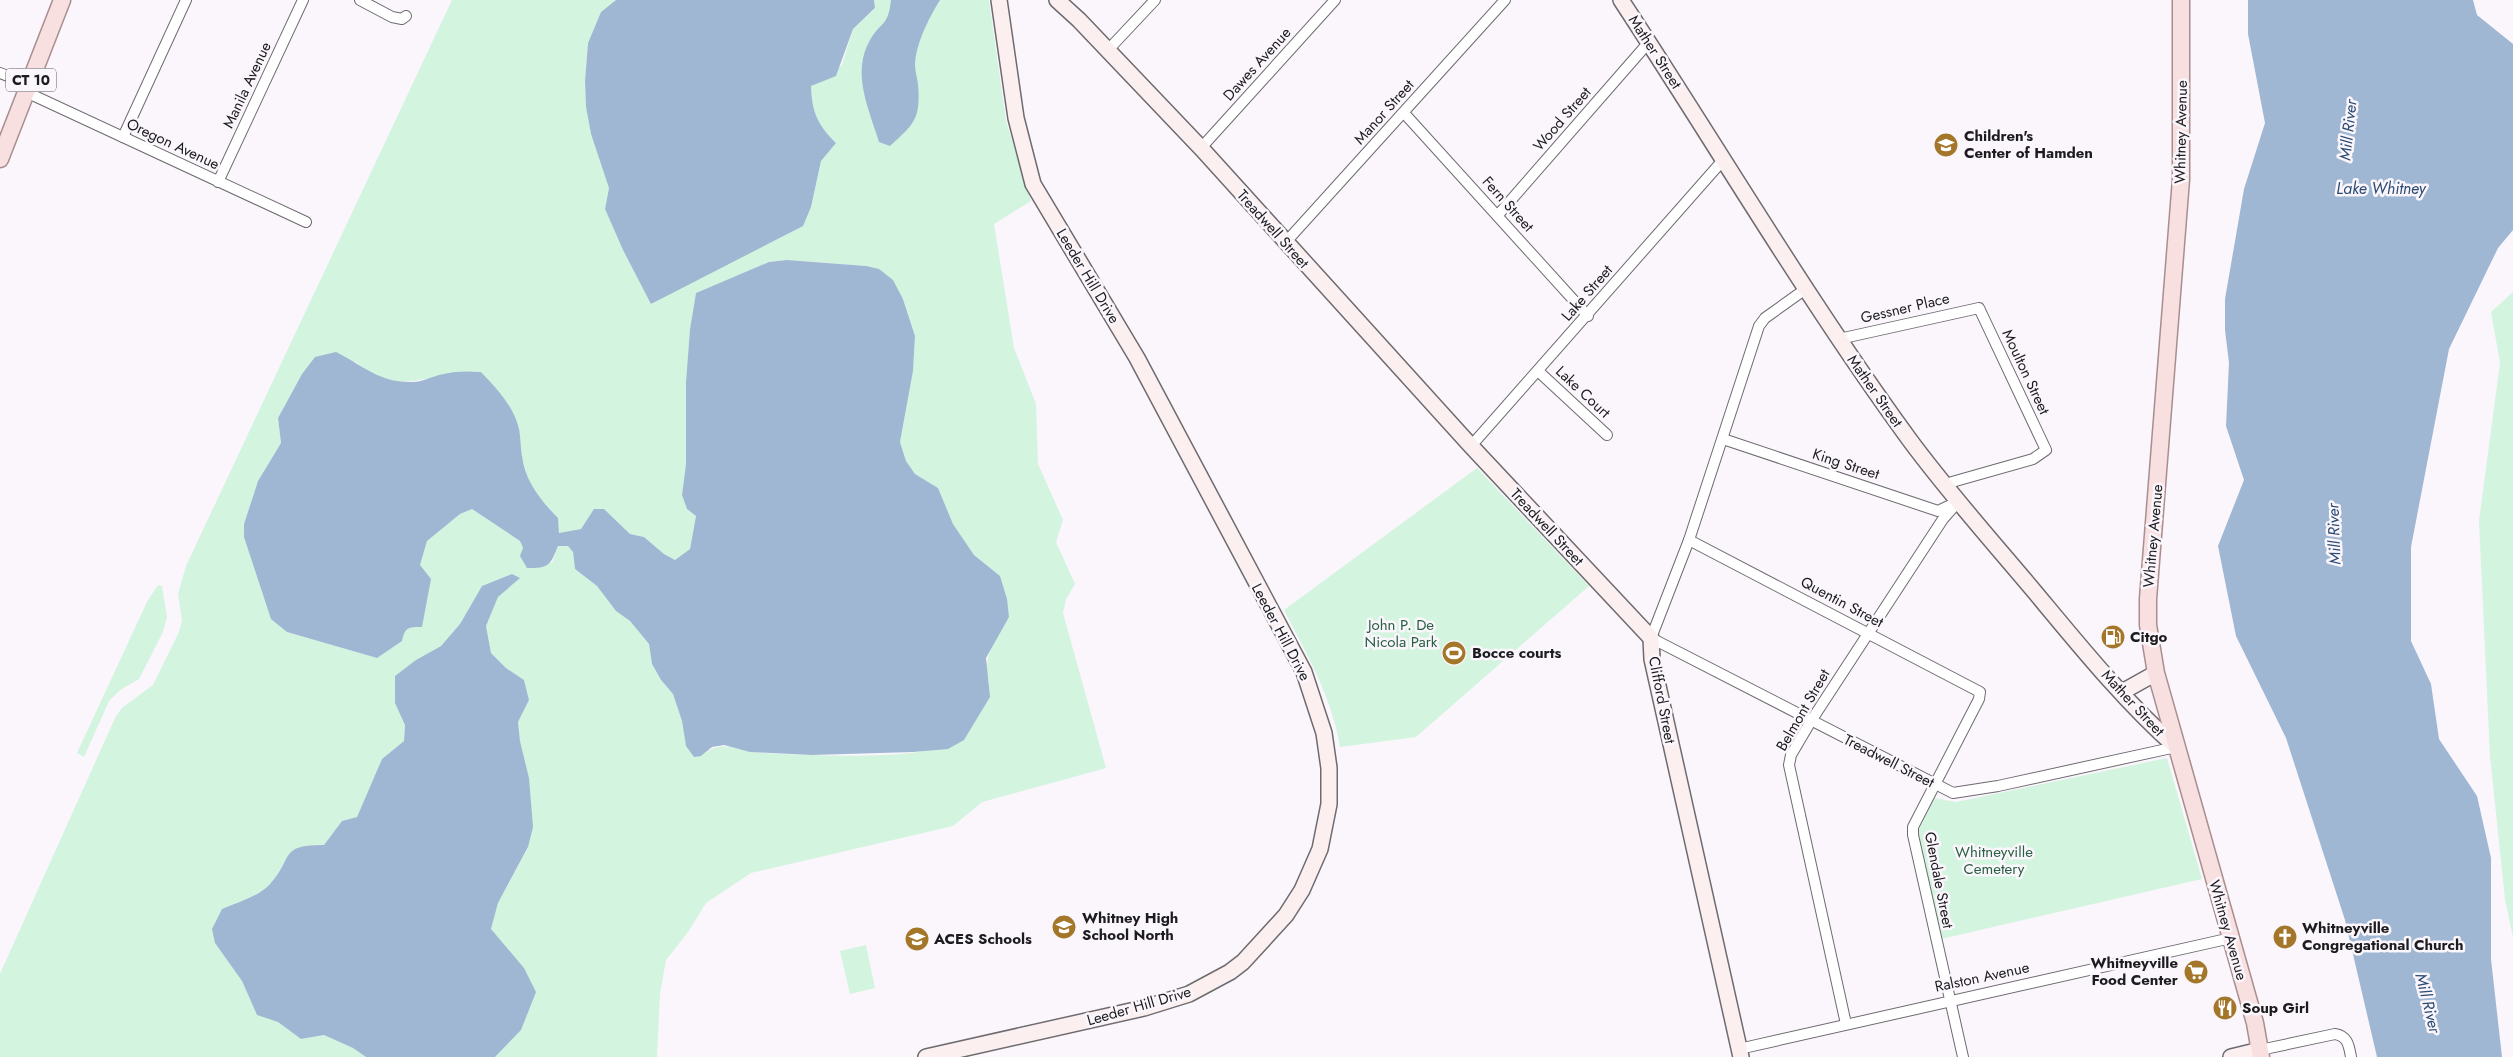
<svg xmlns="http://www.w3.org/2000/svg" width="2513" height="1057" font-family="Jost,sans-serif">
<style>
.green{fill:#d3f4df;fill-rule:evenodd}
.water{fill:#a0b7d3}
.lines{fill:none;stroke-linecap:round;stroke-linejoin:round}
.street-casing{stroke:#6e6b70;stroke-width:12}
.secondary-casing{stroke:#6e6b70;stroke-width:18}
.primary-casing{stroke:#a88e8e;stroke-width:19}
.street{stroke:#fff;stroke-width:10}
.secondary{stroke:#fbf0ef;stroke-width:15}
.primary{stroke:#f8e0e0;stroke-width:16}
.labels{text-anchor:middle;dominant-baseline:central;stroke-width:5;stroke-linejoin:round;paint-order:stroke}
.shield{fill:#faf6fc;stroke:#5f5d60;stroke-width:1}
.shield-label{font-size:14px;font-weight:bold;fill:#1c1b1d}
.street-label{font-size:15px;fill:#1c1b1d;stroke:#faf6fc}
.poi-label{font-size:15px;font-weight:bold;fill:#1c1b1d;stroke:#faf6fc;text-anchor:start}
.park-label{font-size:15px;fill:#286042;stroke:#faf6fc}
.water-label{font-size:16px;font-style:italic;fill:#2a4b73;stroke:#faf6fc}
</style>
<rect width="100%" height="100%" fill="#faf6fc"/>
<g class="green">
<path d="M 452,0 L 616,0 L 601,12 L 588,43 L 585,81 L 586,107 L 591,134 L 609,188 L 605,209 L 623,250 L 652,304 L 811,207 L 821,161 L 836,143 C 816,123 812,113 811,85 L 842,65 L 853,29 L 875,9 L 874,0 L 989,0 L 1006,121 L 1031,201 L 994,224 L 1014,348 L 1036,404 L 1038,464 L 1063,520 L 1056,542 L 1075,584 L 1066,599 L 1063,613 L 1106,768 L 982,802 L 953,826 L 751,873 L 706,903 L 688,932 L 666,960 L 660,994 L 657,1057 L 495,1057 L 521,1030 L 506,950 L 491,929 L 498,903 L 528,848 L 529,778 L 520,741 L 518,722 L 529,700 L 524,680 L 506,668 L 491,653 L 486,626 L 498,597 L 519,578 L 512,574 L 482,586 L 460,624 L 441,646 L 416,660 L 396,703 L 405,725 L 404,741 L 382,759 L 357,817 L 342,821 L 324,845 C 280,845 293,858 270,884 C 258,897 238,902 222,909 L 215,943 L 242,981 L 257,1015 L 278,1022 L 301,1039 L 324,1035 L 353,1048 L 366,1057 L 0,1057 L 0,974 L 116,716 L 122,708 L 153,685 L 179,632 L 182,620 L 178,594 L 186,566 ZM 787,260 L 866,266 L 903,298 L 915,336 L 913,371 L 900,442 L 906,461 L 915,474 L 938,488 L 953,524 L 974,555 L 1000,576 L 1009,617 C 997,639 981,656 989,682 L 964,740 C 947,744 929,751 912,753 C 863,758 812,755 762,753 C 736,752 724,737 701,756 L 686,746 L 682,721 L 673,694 L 661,680 L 652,664 L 649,644 L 630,621 L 616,611 L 597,586 L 575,569 L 573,552 L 568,546 L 558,546 L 552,563 L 523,548 L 520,541 L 472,509 L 460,514 L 427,541 L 420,565 L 408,627 L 377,658 L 287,632 L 261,585 L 244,537 L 244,524 L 258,481 L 281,443 L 278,418 L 302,374 L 356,362 C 402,401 430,369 481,372 L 518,423 L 522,459 L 529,481 L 543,503 L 558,518 L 559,533 L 581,529 L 587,521 L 604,509 L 630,534 L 644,537 L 664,554 L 675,560 L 690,549 L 696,516 L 687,509 L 682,495 L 686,465 L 686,382 L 690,329 L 696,293 L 769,262 Z"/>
<path d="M 2513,292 L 2513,937 L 2505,899 L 2490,756 L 2479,521 L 2500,363 L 2491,312 Z"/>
<path d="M 1477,468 L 1589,586 L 1416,737 L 1340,747 C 1332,697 1307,655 1284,610 Z"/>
<path d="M 158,585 L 162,586 L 167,617 L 163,632 L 139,679 L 120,690 L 109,701 L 84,757 L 77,753 L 147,602 Z"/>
<path d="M 2167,758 L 2202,879 L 1941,939 L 1918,831 L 1934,798 L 1956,802 Z"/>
<path d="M 866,945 L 875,988 L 850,994 L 840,951 Z"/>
</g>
<g class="water">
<path d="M 616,0 L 874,0 L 875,8 L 853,29 L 836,76 L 811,86 C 812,112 817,124 836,143 L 821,161 L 811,207 L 803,226 L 651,304 L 623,250 L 605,209 L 609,188 L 591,134 L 586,107 L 585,81 L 588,43 L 601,12 Z"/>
<path d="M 891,0 L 940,0 C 929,18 916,43 915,65 C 915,71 917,77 918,84 C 921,119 914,124 890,146 L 879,142 C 869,109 851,73 870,40 C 882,20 888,27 891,0 Z"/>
<path d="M 2248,0 L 2473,0 L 2477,15 L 2513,44 L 2513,230 L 2498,248 L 2449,349 L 2411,547 L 2411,641 L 2431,684 L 2439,739 L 2477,796 L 2491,858 L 2491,959 L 2502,1057 L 2377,1057 L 2345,920 L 2286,738 L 2236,636 L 2218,546 L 2244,480 L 2226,426 L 2229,363 L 2225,330 L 2225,299 L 2244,189 L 2265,123 L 2248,34 Z"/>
<path d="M 787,260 L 866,266 L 879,269 L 893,280 L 903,299 L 915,336 L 913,371 L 900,442 L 906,461 L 915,474 L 938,488 L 953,524 L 974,555 L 1000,576 L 1007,599 L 1009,617 L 986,658 L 990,697 L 964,740 L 948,749 L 913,752 L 812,755 L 750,752 L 724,745 L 712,747 L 701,756 L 694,757 L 686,746 L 682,721 L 673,694 L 661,680 L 652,664 L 649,644 L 630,621 L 616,611 L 597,586 L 575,569 L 573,552 L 568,546 L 558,546 C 550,566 549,568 527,568 L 520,556 L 523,548 L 520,541 L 472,509 L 460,514 L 427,541 L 420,565 L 431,579 L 422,627 C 408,627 405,627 402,641 L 377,658 L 287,632 L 271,619 L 244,537 L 244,524 L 258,481 L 281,443 L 278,418 L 302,374 L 315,357 L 336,352 C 364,366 379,383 413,382 C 422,382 431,377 439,375 C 453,371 467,371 481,372 C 495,387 510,402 517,422 C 521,432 520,445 522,456 C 525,481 541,501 558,518 L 559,533 L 581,529 L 594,509 L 604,509 L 630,534 L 644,537 L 664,554 L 675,560 L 690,549 L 696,516 L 687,509 L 682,495 L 686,464 L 686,382 L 690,329 L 696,293 L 769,262 Z"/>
<path d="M 512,574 L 520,578 L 498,597 L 486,626 L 491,653 L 506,668 L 524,680 L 529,700 L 518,722 L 520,741 L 529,778 L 533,827 L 528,847 L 498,903 L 491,929 L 524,968 L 536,992 L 521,1030 L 495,1057 L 366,1057 L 353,1048 L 324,1035 L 301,1039 L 278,1022 L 257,1015 L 242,981 L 215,943 L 212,929 L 222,909 C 238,902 258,897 270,884 C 294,858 278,845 324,845 L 342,821 L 357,817 L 382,759 L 404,741 L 405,725 L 395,703 L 395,676 L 416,660 L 441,646 L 460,624 L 482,586 Z"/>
</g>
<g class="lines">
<defs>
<g id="street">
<path d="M 360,0 L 392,17 L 402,19 L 406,16"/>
<path d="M 1108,50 L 1155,0"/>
<path d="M 0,73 L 29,84"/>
<path d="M 26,92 L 306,222"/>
<path d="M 1404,113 L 1588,316"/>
<path d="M 123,137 L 186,0"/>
<path d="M 1201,148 L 1335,0"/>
<path d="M 218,182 L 303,0"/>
<path d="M 1498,215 L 1649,42"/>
<path d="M 1285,243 L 1505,0"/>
<path d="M 1807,288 L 1765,318 L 1759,326 L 1689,540 L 1651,638 L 1953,793 L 1998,786 L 2176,747"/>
<path d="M 1839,339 L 1979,308 L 2046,450 L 2033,459 L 1945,484"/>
<path d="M 1538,371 L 1607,435"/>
<path d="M 1723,439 L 1938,511 L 1955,503"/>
<path d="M 1471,446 L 1724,159"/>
<path d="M 1689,540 L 1980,692 L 1979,699 L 1913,827 L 1913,835 L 1963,1057"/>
<path d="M 1846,1024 L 1789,765 L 1791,755 L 1811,721 L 1943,519 L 1958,502"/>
<path d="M 1739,1049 L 2231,938"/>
<path d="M 2260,1050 L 2335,1034 C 2348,1036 2349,1046 2351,1057"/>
</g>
<g id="secondary">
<path d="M 1057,0 L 1079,20 L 1201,148 L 1471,446 L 1651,638 L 1652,659 L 1741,1057"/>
<path d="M 1621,0 C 1717,146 1806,298 1909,439 C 1948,492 1992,541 2034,591 C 2079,645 2124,701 2176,747"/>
<path d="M 2122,692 L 2156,673"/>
<path d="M 926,1057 L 1144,1008 L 1189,994 L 1230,972 L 1243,962 L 1286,915 L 1302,890 L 1320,849 L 1329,804 L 1329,768 L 1324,733 L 1304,672 L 1137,358 L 1033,184 L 1016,118 L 999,0"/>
<path d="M 2231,1057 L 2260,1050"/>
</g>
<g id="primary">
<path d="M 2181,0 L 2181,179 L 2148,599 L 2148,625 L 2156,673 L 2255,1023 L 2261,1057"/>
<path d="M 0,159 L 62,0"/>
</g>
</defs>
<use href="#street" class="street-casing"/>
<use href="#secondary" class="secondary-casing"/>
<use href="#primary" class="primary-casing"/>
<use href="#street" class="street"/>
<use href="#secondary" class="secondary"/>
<use href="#primary" class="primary"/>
</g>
<defs>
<symbol id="school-disc" viewBox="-11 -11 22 22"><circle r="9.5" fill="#a47629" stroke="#faf6fc"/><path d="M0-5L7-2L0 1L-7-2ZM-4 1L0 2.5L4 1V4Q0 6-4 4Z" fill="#fff"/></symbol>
<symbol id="fuel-disc" viewBox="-11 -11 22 22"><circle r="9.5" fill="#a47629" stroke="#faf6fc"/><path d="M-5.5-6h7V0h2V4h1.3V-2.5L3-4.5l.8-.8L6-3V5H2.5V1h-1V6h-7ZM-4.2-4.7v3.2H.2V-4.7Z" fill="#fff"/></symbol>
<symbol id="stadium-disc" viewBox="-11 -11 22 22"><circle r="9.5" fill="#a47629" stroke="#faf6fc"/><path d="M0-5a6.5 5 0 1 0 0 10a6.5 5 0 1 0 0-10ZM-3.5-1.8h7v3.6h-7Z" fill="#fff"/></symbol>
<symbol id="church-disc" viewBox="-11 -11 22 22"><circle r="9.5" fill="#a47629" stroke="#faf6fc"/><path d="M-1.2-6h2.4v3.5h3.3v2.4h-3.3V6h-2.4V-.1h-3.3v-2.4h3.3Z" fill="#fff"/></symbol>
<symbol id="supermarket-disc" viewBox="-11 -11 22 22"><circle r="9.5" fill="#a47629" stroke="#faf6fc"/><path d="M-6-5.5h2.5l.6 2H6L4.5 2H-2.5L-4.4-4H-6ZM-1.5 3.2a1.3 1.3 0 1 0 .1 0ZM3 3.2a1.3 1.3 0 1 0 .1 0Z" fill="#fff"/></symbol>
<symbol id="restaurant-disc" viewBox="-11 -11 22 22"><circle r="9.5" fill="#a47629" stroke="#faf6fc"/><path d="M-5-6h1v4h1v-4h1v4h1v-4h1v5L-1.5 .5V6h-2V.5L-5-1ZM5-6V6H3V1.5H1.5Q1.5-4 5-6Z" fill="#fff"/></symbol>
</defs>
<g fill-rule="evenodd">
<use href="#school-disc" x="1932" y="131" width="28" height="28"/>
<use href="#fuel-disc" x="2099" y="623" width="28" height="28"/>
<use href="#stadium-disc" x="1440" y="639" width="28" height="28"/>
<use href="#school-disc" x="1050" y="913" width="28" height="28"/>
<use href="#church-disc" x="2271" y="923" width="28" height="28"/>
<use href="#school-disc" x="903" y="925" width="28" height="28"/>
<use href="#supermarket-disc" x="2182" y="958" width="28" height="28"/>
<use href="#restaurant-disc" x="2211" y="994" width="28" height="28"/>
</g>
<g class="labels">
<rect class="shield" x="6" y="68.5" width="50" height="23" rx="4"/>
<g class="shield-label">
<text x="31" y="80">CT 10</text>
</g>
<g class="street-label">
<text transform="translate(1655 52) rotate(57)">Mather Street</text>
<text transform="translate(1257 64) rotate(-48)">Dawes Avenue</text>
<text transform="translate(247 85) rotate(-65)">Manila Avenue</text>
<text transform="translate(1384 112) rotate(-48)">Manor Street</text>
<text transform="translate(1562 119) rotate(-49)">Wood Street</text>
<text transform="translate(2181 132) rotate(-89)">Whitney Avenue</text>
<text transform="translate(173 144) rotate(25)">Oregon Avenue</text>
<text transform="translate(1508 204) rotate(48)">Fern Street</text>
<text transform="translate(1273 229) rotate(48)">Treadwell Street</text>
<text transform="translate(1088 276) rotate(59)">Leeder Hill Drive</text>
<text transform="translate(1587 293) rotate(-49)">Lake Street</text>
<text transform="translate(1905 308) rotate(-13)">Gessner Place</text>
<text transform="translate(2026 372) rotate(65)">Moulton Street</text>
<text transform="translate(1875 391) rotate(55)">Mather Street</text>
<text transform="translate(1583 392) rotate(43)">Lake Court</text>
<text transform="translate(1846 464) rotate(18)">King Street</text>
<text transform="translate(1547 527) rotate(47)">Treadwell Street</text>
<text transform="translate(2153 536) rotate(-85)">Whitney Avenue</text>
<text transform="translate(1842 602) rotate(28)">Quentin Street</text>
<text transform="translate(1281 632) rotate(62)">Leeder Hill Drive</text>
<text transform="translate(1662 700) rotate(79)">Clifford Street</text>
<text transform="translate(2133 703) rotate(47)">Mather Street</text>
<text transform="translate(1803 710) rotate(-60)">Belmont Street</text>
<text transform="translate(1889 761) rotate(27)">Treadwell Street</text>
<text transform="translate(1939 880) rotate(79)">Glendale Street</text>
<text transform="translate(2228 930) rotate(74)">Whitney Avenue</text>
<text transform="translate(1982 977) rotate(-12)">Ralston Avenue</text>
<text transform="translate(1139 1006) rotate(-16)">Leeder Hill Drive</text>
</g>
<g class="poi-label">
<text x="1964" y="136">Children's<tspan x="1964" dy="17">Center of Hamden</tspan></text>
<text x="2130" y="637">Citgo</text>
<text x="1472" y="653">Bocce courts</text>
<text x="1082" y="918">Whitney High<tspan x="1082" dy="17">School North</tspan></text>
<text x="2302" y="928">Whitneyville<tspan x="2302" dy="17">Congregational Church</tspan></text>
<text x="934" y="939">ACES Schools</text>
<text x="2178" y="963" text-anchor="end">Whitneyville<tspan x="2178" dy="17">Food Center</tspan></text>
<text x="2242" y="1008">Soup Girl</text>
</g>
<g class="park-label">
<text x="1401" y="625">John P. De<tspan x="1401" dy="17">Nicola Park</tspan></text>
<text x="1994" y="852">Whitneyville<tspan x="1994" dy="17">Cemetery</tspan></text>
</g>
<g class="water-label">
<text transform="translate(2348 130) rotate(-84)">Mill River</text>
<text x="2381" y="188">Lake Whitney</text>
<text transform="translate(2334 534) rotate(-92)">Mill River</text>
<text transform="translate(2428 1003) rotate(76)">Mill River</text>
</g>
</g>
</svg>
